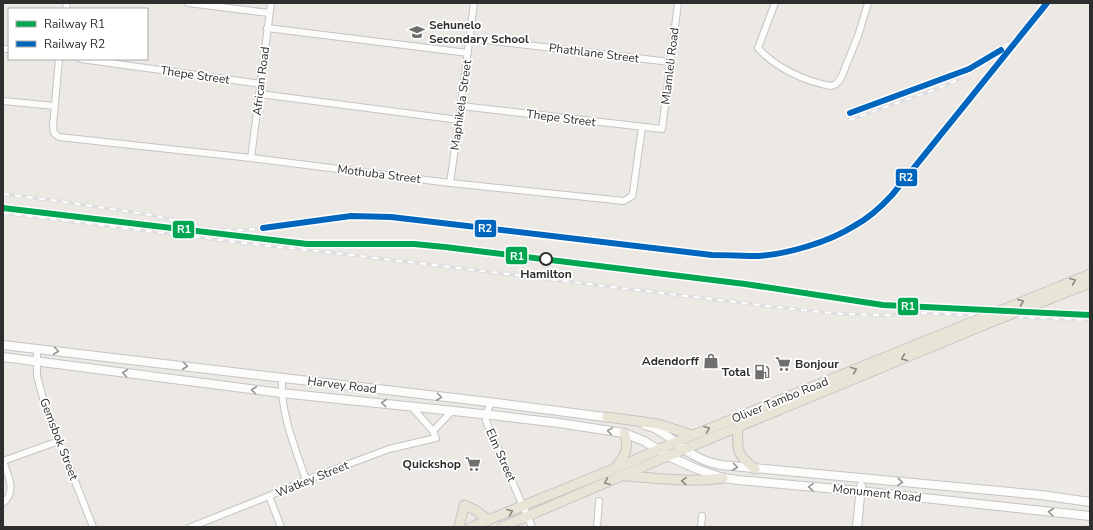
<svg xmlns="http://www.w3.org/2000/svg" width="1093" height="530" font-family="'Nunito Sans',sans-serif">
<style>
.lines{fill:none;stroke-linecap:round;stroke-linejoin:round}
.street-casing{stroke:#c5c4c5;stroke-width:8}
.secondary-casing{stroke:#c5c4c5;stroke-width:10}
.primary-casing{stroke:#c6c5c4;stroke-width:11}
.street{stroke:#fcfcfb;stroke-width:6}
.secondary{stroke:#fcfcfb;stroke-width:8}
.primary{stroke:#e8e4d6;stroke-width:9}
.rail-casing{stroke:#dfdfe1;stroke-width:3.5}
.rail{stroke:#fff;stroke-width:2;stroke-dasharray:6;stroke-linecap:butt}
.primary-bridge-casing{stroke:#c6c5c4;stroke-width:11;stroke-linecap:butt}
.primary-bridge{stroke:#e8e4d6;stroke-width:9}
.rail-1-casing{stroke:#fff;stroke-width:9}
.rail-2-casing{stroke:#fff;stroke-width:9}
.rail-1{stroke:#00a651;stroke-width:6}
.rail-2{stroke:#0065bd;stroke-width:6}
.oneway{stroke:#8b8982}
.oneway2{stroke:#959594}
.stop-dot{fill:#fff;stroke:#2e2e2e;stroke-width:2}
.labels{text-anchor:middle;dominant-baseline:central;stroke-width:3.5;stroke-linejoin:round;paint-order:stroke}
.poi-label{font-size:12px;font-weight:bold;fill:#2e2e2e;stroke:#fff;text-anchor:end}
.street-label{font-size:12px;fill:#2e2e2e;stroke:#fff}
.stop-label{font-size:12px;font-weight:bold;fill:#2e2e2e;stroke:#fff}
.line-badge{stroke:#fff;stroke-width:1.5}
.badge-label{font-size:11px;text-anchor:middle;font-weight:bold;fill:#fff}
</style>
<rect width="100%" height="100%" fill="#ece8e4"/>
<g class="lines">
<defs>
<g id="street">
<path d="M 188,3 L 269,13"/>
<path d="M 775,3 L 758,48 C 776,68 804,81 831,86 L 836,84 L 841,78 L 858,36 L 868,3"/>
<path d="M 66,9 L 67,3"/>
<path d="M 267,28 L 468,53"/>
<path d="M 469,38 L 670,62"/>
<path d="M 3,49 L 9,49"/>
<path d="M 59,59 L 53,126 L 54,133 L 59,137 L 251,158 L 450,183 L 624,201 L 632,196 L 633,192 L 642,127"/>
<path d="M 81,59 L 261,84"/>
<path d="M 260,94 L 459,120"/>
<path d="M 3,101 L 55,106"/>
<path d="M 461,106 L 662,129 L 678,3"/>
<path d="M 251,158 L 271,3"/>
<path d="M 450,183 L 459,120 L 474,3"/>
<path d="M 37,349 L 37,376 L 44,402 L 93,527"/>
<path d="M 282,378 C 280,413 295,447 306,480"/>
<path d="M 491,403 L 486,414 L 486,421 L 532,527"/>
<path d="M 433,431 L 453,410"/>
<path d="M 269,496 L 281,527"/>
<path d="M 3,503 C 17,492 8,475 3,461 L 59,441"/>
<path d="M 191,527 L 269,496 L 306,480 L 389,449 L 436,438 L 433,431 L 411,406"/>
<path d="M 597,527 L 599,501"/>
<path d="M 701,527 L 702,516"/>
</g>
<g id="secondary">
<path d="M 3,345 L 497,403 L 612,418"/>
<path d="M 3,357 L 281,393 L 492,415 L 559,423 L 624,433 L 644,441 L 668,456 L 697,469 L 723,478 L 738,480 L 860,491 L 1090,516"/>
<path d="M 645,425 C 664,430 676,444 692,454 C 701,460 711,463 721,465 L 1041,495 L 1090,502"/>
<path d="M 857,527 L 861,486"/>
</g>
<g id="primary">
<path d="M 1056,288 L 1090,274"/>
<path d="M 1057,296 L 1090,283"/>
<path d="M 607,417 L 658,424 L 692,435"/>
<path d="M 738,427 C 737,450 736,454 755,469"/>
<path d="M 616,467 C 625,456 630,447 624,433"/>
<path d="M 625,476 C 659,478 689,483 723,478"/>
<path d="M 464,505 L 475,510 L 489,520"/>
<path d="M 459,527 L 464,506"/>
<path d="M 471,527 L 616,468 L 676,442 L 972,322"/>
<path d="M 502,527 L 668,456 L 979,327"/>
</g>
</defs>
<use href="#street" class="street-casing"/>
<use href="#secondary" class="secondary-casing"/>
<use href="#primary" class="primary-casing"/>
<use href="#street" class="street"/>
<use href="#secondary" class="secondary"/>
<use href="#primary" class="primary"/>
<defs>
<g id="rail">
<path d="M 850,113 L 969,69 L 983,62 L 1012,40"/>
<path d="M 849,120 L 939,88 L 962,78"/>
<path d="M 3,194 L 59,201 L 151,215 L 198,226"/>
<path d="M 3,213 L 269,246 L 319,251 L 801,310 L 842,314 L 888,315 L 921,313 L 1090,320"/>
<path d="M 177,229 L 247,230 L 351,216 L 391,217 L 712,255 C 727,255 743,256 758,256 C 772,255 786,252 800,248 C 842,236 872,219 900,186 L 1047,3"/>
</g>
</defs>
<use href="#rail" class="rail-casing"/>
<use href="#rail" class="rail"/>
<defs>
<g id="primary-bridge">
<path d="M 972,322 L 1056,288"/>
<path d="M 979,327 L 1057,296"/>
</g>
</defs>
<use href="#primary-bridge" class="primary-bridge-casing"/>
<use href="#primary-bridge" class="primary-bridge"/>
<defs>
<path id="rail-1" d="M 3,208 L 307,244 L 414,244 L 445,247 L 745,284 L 883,305 L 1090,315"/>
<g id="rail-2">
<path d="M 850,113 L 969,69 L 1001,50"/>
<path d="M 263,228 L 351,216 L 391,217 L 712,255 C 727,255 743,256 758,256 C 788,254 829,242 854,226 C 869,218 881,207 892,195 L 1047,3"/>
</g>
</defs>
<use href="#rail-1" class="rail-1-casing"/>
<use href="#rail-2" class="rail-2-casing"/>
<use href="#rail-1" class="rail-1"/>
<use href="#rail-2" class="rail-2"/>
</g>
<defs><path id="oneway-chevron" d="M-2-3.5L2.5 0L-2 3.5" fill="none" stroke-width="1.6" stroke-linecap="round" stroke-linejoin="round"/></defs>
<g class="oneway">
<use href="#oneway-chevron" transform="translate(1073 281) rotate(-22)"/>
<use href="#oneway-chevron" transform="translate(1021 302) rotate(-22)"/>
<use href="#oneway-chevron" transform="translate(904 358) rotate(157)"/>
<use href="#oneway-chevron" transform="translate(854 370) rotate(-23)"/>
<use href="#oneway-chevron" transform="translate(707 429) rotate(-22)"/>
<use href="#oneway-chevron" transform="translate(684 481) rotate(-178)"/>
<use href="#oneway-chevron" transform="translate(607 482) rotate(157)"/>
<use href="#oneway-chevron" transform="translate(510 512) rotate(-22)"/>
</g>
<g class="oneway2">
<use href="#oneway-chevron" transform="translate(56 351) rotate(7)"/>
<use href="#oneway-chevron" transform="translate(185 366) rotate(7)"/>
<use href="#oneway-chevron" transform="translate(125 373) rotate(-173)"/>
<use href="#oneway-chevron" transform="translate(254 390) rotate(-173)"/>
<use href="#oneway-chevron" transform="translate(439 397) rotate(7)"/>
<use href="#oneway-chevron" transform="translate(384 403) rotate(-175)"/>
<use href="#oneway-chevron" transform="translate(610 431) rotate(-171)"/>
<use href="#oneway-chevron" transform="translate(735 467) rotate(7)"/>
<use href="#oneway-chevron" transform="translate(900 482) rotate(5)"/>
<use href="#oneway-chevron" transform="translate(811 487) rotate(-176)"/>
<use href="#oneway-chevron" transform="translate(1051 512) rotate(-174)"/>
</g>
<defs>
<symbol id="school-bare" viewBox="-9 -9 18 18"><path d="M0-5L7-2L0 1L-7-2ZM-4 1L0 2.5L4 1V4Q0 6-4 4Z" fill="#706f6e" stroke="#fff" stroke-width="2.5" paint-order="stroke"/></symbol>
<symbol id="shop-bare" viewBox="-9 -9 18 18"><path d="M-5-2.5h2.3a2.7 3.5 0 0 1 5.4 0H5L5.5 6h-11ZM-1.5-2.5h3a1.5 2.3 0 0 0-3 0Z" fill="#706f6e" stroke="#fff" stroke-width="2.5" paint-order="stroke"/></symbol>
<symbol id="supermarket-bare" viewBox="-9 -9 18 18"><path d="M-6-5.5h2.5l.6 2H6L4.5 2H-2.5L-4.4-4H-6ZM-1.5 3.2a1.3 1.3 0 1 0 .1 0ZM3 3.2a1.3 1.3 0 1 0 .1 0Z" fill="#706f6e" stroke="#fff" stroke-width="2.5" paint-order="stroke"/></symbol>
<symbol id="fuel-bare" viewBox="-9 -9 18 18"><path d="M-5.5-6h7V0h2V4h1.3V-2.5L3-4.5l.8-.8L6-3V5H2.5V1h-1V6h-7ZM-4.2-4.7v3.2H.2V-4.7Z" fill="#706f6e" stroke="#fff" stroke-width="2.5" paint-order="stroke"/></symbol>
</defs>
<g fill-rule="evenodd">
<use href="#school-bare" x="406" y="21" width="22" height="22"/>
<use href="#shop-bare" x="700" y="350" width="22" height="22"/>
<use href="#supermarket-bare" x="772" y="353" width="22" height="22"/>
<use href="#fuel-bare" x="751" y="361" width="22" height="22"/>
<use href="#supermarket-bare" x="462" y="453" width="22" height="22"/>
</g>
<circle class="stop-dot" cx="546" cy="259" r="6"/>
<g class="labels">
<g class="poi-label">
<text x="429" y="25" text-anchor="start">Sehunelo<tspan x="429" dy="14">Secondary School</tspan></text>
<text x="699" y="361">Adendorff</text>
<text x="795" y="364" text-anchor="start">Bonjour</text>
<text x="750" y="372">Total</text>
<text x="461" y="464">Quickshop</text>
</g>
<g class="street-label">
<text transform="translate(594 53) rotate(7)">Phathlane Street</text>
<text transform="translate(670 66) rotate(-83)">Mlamleli Road</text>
<text transform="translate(195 75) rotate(8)">Thepe Street</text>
<text transform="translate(261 81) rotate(-83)">African Road</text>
<text transform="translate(461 105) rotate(-82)">Maphikela Street</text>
<text transform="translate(561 118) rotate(7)">Thepe Street</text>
<text transform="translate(379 174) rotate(7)">Mothuba Street</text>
<text transform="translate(342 385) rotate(7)">Harvey Road</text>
<text transform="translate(780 400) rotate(-22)">Oliver Tambo Road</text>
<text transform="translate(59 439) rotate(69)">Gemsbok Street</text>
<text transform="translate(501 455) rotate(66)">Elm Street</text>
<text transform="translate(312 479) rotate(-22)">Watkey Street</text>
<text transform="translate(877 493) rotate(6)">Monument Road</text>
</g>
<g class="stop-label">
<text x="546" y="274">Hamilton</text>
</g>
</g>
<g class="line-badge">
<rect x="895" y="168" width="23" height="19" rx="4" fill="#0065bd"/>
<rect x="474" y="219" width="23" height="19" rx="4" fill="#0065bd"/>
<rect x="172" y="220" width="23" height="19" rx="4" fill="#00a651"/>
<rect x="505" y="246" width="23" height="19" rx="4" fill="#00a651"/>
<rect x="897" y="297" width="22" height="19" rx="4" fill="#00a651"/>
</g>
<g class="badge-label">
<text x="906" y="181">R2</text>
<text x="485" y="232">R2</text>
<text x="184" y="233">R1</text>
<text x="517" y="260">R1</text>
<text x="908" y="310">R1</text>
</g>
<rect width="1093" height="530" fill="none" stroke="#2e2e2e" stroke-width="8"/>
<rect x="8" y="8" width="140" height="52" fill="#ffffff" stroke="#ababab"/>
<rect x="16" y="21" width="20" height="6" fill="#00a651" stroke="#ababab"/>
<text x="44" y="28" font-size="12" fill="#2e2e2e">Railway R1</text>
<rect x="16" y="41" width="20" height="6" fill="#0065bd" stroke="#ababab"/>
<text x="44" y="48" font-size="12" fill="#2e2e2e">Railway R2</text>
</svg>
